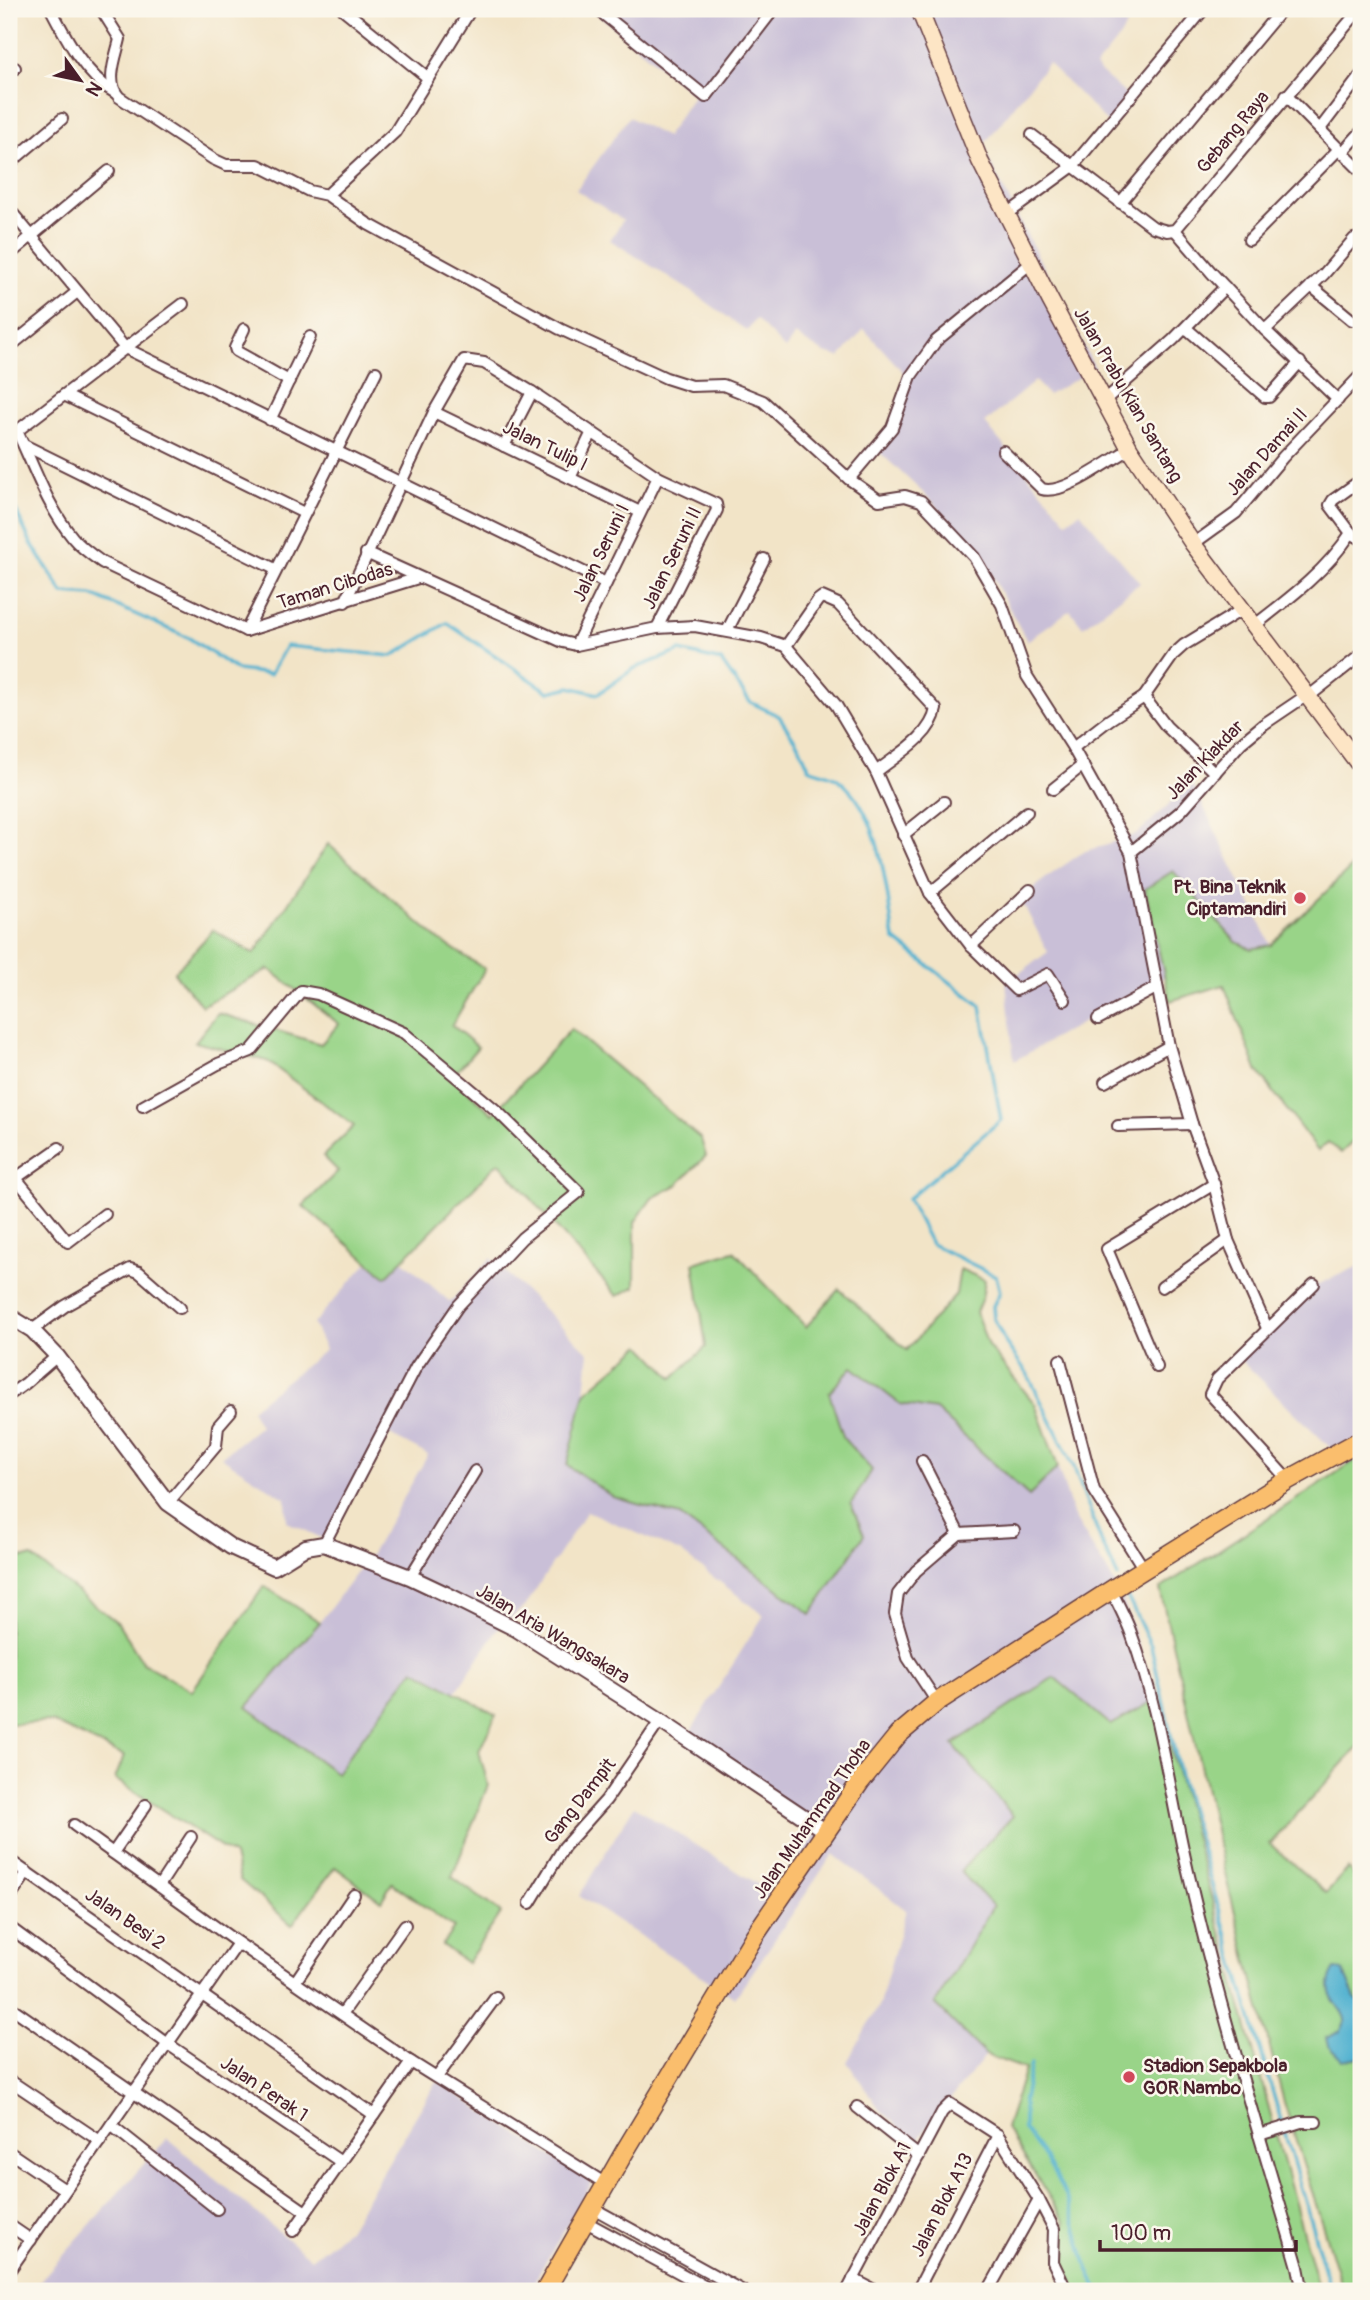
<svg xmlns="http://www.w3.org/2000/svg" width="1370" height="2300" font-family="Pangolin,sans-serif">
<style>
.industrial{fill:#c9bfd7}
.green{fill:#99d488;stroke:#727a5a;stroke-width:2}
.water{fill:#52b2d0;stroke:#4e687e;stroke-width:2}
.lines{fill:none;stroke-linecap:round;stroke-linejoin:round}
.stream{stroke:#52b2d0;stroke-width:3.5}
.minor-casing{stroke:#633d42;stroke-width:14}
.tertiary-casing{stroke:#633d42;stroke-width:18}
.secondary-casing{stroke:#633d42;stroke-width:19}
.primary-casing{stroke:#633d42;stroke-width:21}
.minor{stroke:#fff;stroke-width:10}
.tertiary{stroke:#fff;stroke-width:14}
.secondary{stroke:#fde5c5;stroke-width:16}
.primary{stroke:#fabe6d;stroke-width:18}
.poi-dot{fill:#d1495b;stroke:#fbf7ec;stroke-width:2.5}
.labels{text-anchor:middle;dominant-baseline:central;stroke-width:5;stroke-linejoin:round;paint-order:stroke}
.street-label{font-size:19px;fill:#4a1f2b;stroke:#fbf7ec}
.poi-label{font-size:19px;font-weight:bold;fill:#4a1f2b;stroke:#fbf7ec;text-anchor:end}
</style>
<rect width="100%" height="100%" fill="#fbf7ec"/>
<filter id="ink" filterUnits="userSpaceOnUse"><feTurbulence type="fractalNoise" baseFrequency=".0143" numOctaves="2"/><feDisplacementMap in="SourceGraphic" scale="14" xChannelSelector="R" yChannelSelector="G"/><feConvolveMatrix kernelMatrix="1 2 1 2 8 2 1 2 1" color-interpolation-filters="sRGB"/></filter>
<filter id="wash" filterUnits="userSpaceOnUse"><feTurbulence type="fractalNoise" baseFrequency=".00686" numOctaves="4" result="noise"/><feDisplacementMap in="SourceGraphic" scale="28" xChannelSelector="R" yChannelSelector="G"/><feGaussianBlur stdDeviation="1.57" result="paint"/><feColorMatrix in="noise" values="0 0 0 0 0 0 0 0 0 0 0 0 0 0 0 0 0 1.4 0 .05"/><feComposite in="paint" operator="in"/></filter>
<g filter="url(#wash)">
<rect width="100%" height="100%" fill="#f2e4c7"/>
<g class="industrial">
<path d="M 592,9 L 1137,9 L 1119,38 L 1095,67 L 1132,100 L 1111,126 L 1048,63 L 982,147 L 1095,368 L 1048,395 L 1035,381 L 985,423 L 1067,522 L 1080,512 L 1140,583 L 1083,627 L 1070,610 L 1027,641 L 980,554 L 933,502 L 874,447 L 898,414 L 904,373 L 864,329 L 840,357 L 824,353 L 795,335 L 785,349 L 756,319 L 747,331 L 697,295 L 610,240 L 623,220 L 576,190 L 629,117 L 666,137 L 694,95 Z"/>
<path d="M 1192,783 L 1271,945 L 1251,949 L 1236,942 L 1173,872 L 1145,889 L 1164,977 L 1014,1061 L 1006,983 L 1048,952 L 1021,900 L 1046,878 L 1083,852 L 1137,834 Z"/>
<path d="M 491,1258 L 589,1353 L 585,1393 L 613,1497 L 680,1516 L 810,1614 L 864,1535 L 851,1504 L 872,1470 L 844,1439 L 829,1393 L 853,1367 L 900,1404 L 936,1410 L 1028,1495 L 1058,1467 L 1074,1517 L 1120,1592 L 1157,1699 L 1112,1725 L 1014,1816 L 961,1871 L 993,1906 L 935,2004 L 986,2055 L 915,2143 L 879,2108 L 847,2062 L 879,2005 L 906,1910 L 833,1854 L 735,1998 L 579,1896 L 634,1806 L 773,1894 L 817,1832 L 684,1742 L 764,1615 L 680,1552 L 587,1511 L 525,1606 L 497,1630 L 456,1692 L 414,1669 L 336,1774 L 247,1708 L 320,1622 L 371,1554 L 428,1455 L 388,1434 L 326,1540 L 287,1522 L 286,1499 L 221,1457 L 260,1426 L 251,1409 L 325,1350 L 313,1324 L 367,1263 L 386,1277 L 402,1260 L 450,1302 Z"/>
<path d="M 1361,1265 L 1361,1460 L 1359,1458 L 1348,1465 L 1237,1356 L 1315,1286 Z"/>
<path d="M 437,2081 L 592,2183 L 535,2280 L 554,2291 L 31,2291 L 167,2138 L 311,2259 L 348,2230 Z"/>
</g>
<g class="green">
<path d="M 328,844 L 438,939 L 485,969 L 452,1025 L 478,1047 L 452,1077 L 493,1114 L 571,1029 L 701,1139 L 706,1156 L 677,1185 L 652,1198 L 635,1222 L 635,1287 L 617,1296 L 499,1162 L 386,1277 L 303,1206 L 338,1171 L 323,1156 L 354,1126 L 267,1061 L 195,1042 L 218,1013 L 321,1044 L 339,1024 L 269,969 L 202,1006 L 174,973 L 213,930 L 254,954 Z"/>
<path d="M 1361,858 L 1361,1134 L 1341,1153 L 1328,1142 L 1318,1151 L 1257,1070 L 1224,985 L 1170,1001 L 1145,889 L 1173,871 L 1236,942 L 1251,949 L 1271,945 Z"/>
<path d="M 734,1251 L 806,1327 L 839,1289 L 907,1350 L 956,1294 L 960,1269 L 985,1280 L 982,1298 L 976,1312 L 988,1346 L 1035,1404 L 1058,1467 L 1029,1496 L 936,1410 L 900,1404 L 852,1367 L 829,1393 L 844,1439 L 872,1470 L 851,1504 L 864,1535 L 811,1614 L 680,1516 L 613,1497 L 567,1465 L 585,1393 L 641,1345 L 673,1378 L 706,1347 L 694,1263 Z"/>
<path d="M 1359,1458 L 1361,1460 L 1361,1744 L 1270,1844 L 1326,1893 L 1348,1868 L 1361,1885 L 1361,2291 L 1343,2291 L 1284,2102 L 1224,1870 L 1160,1589 Z"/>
<path d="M 32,1557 L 118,1623 L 143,1663 L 192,1691 L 264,1586 L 320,1622 L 247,1707 L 336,1773 L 414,1669 L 496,1715 L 479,1751 L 488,1785 L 452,1877 L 501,1913 L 467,1963 L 442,1945 L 454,1928 L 392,1883 L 381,1901 L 335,1867 L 292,1925 L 240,1880 L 234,1856 L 115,1779 L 124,1756 L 52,1722 L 9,1724 L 9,1558 Z"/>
<path d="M 1054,1677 L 1111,1725 L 1157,1699 L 1319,2291 L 1077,2291 L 1057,2252 L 1065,2222 L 1006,2128 L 1025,2069 L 986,2055 L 935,2004 L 993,1906 L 960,1871 L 1013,1816 L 953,1744 Z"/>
</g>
<path class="water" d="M 1335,1969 L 1343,1970 L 1355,1998 L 1361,2003 L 1361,2057 L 1342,2060 L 1328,2046 L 1326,2038 L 1341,2031 C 1342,2028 1344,2025 1345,2021 C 1346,2008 1317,1996 1335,1969 Z"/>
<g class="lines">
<g class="stream">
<path d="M 9,496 L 30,541 L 63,593 L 92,595 L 189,638 L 237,670 L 270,674 L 286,646 L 392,656 L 447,623 L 549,692 L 570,687 L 598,694 L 633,669 L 680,651 L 721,661 L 750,702 L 779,716 L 800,748 L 809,768 C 818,772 832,774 839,780 C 882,814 886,889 894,939 L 981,1006 L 1001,1120 L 908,1199 L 931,1244 L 996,1276 L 1000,1292 L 993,1306 L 994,1319 L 1005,1342 L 1027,1373 L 1074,1467 L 1101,1541 L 1118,1577"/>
<path d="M 1123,1588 L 1151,1646 L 1180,1776 L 1331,2291"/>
<path d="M 1031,2064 L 1024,2099 L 1024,2130 C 1044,2153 1063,2185 1072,2214 C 1081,2241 1084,2267 1099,2291"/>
</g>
</g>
</g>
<g filter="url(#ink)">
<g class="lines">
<defs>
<g id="minor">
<path d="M 51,9 C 66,38 85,75 114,92"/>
<path d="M 101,9 L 120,39 C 116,57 105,82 119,97 L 213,159 L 226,165 L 258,165 L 309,191 L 327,195 L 368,224 L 560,329 L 666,378 L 691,386 L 723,385 L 763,401 L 849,479 L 879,500 L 905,496 L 921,501 L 974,557 L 1002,605 L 1027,676 L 1073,748 L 1131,852 L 1169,1046 L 1192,1124 L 1214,1184 L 1228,1240 L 1267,1328"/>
<path d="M 343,9 L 427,77"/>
<path d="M 597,9 L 706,97 L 774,9"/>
<path d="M 9,73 L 15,68"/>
<path d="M 1320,129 L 1361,75"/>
<path d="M 1032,135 L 1153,227 L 1167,231 L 1175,230 L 1360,9"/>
<path d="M 1339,149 L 1361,171"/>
<path d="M 1342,153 L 1361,132"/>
<path d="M 9,164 L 62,119"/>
<path d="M 327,195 L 395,132 L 471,9"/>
<path d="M 1120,203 L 1282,9"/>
<path d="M 9,209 L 125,348 L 606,583"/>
<path d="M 1006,215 L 1072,167 L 1204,9"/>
<path d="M 1175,230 L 1211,272 L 1265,330 L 1338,400"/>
<path d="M 1249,240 L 1339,149 L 1286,95"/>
<path d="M 9,255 L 109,171"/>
<path d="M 1311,286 L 1352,320"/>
<path d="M 1186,328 L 1265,397 L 1269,397 L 1300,362"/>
<path d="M 244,329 L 235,348 L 236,351 L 289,381"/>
<path d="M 1265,330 L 1324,274 L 1354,239 L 1361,237"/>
<path d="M 9,347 L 77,292"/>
<path d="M 64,395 L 304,513"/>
<path d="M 1105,400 L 1173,340 L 1225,287"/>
<path d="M 434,412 L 640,512"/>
<path d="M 270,420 L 310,337"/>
<path d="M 9,428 L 17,431 C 34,467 48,508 73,538 C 81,548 93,556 103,563 L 246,631 L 418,578"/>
<path d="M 17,431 L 183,304"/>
<path d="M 24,445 L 275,569"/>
<path d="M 504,446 L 532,392"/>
<path d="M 1003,451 L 1042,489 C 1063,496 1110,460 1130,449"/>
<path d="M 570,478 L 592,432"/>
<path d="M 849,479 L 892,428 L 911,376 L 936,341 L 1031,263"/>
<path d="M 1361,480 L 1333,500 L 1330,505 L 1351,533 L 1361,539"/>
<path d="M 1193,544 L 1236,513 L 1283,457 L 1361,375"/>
<path d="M 366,553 L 563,642 L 576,645 L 657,628 L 695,626 L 761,638 L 786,646 L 836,705 L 876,772 L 930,893 L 971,946 L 1016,990 L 1048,974 L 1065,1000"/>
<path d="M 345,602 L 434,412 L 464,360 L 484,363 L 532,392 L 658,477 L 716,504 L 717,510 L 657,628"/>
<path d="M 1255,625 C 1290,598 1326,571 1351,533"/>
<path d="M 246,631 L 376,372"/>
<path d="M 727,631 L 764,559"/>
<path d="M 576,645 L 658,477"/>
<path d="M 786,646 L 818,600 L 822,597 L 838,604 L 936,709 C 931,737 897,755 876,772"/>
<path d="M 1144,697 L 1166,726 L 1215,773"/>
<path d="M 1308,697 L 1361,655"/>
<path d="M 1073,748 L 1109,720 L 1144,697 L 1174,654 L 1184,645 L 1243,609"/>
<path d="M 1053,789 L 1083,765"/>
<path d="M 903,835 L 944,802"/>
<path d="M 1131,852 L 1181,811 L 1241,743 L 1264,724 L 1307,695"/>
<path d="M 930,893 L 1027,812"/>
<path d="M 971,946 L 1030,890"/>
<path d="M 1098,1019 L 1156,988"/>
<path d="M 1105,1082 L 1169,1046"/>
<path d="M 143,1106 L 218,1064 L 251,1051 L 301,991 L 318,994 L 404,1033 L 497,1111 L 579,1192 L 522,1238 L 458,1306 L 416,1367 L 324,1544"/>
<path d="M 1118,1126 L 1192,1124"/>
<path d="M 15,1177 L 68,1242 L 105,1214"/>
<path d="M 9,1183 L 59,1148"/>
<path d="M 1162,1287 L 1228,1240"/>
<path d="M 32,1330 L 65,1306 L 130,1269 L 139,1272 L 180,1308"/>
<path d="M 1060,1360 L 1094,1490 L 1144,1569"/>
<path d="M 1157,1367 L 1107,1249 L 1214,1184"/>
<path d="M 9,1395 L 26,1383 L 57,1356"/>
<path d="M 922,1461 L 959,1534"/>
<path d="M 1288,1480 L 1210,1394 L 1217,1379 L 1314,1284"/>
<path d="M 168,1503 L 216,1446 L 218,1426 L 231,1411"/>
<path d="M 410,1577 L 475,1471"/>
<path d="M 1111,1590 C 1118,1604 1126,1619 1131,1633 C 1161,1713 1170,1798 1190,1880 C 1220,2011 1261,2139 1298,2267 L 1302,2287 L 1300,2291"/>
<path d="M 937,1702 L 908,1658 L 895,1614 L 898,1594 L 916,1571 L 959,1534 L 1014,1531"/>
<path d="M 74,1825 L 238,1943 L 411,2062 L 606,2184"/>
<path d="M 113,1853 L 146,1805"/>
<path d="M 9,1860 L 374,2115"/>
<path d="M 159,1886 L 191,1837"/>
<path d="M 9,1899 L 27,1872"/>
<path d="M 530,1903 L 564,1847 L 606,1800 L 660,1721"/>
<path d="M 9,1927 L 168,2044 L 341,2162"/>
<path d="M 295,1982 L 354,1895"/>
<path d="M 9,2006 L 306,2212"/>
<path d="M 342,2014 L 405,1925"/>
<path d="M 437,2077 L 496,1997"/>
<path d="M 9,2080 L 100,2141"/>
<path d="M 857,2107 L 919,2156"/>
<path d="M 111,2125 L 217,2209"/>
<path d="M 1259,2135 L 1301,2122 L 1316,2122"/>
<path d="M 9,2152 L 65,2190"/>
<path d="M 593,2208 L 743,2291"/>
<path d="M 586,2222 L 713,2291"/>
<path d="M 9,2225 L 31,2240"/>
<path d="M 293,2231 L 411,2062"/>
<path d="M 9,2271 L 238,1943"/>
<path d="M 853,2279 L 876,2291"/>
<path d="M 847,2291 L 942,2112 L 950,2104 L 998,2135 L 1039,2200 L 1054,2229 L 1053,2262 L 1063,2283 L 1060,2291"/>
<path d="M 917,2291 L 998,2135"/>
<path d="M 988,2291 L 1039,2200"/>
</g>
<path id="tertiary" d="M 9,1316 L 32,1330 L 57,1356 L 168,1503 L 231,1547 L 274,1567 L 306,1547 L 324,1544 L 410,1577 L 446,1594 L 516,1629 L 660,1721 L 825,1831"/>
<path id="secondary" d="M 919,9 L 980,161 L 1050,300 L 1130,449 L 1193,544 L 1361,767"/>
<path id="primary" d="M 545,2291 L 625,2151 L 755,1935 L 860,1782 L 898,1735 L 937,1702 L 1133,1576 L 1288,1480 L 1361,1440"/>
</defs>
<use href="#minor" class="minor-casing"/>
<use href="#tertiary" class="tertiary-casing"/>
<use href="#secondary" class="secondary-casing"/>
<use href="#primary" class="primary-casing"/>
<use href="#minor" class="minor"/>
<use href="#tertiary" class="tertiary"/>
<use href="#secondary" class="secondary"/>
<use href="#primary" class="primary"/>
</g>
</g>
<g class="poi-dot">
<circle cx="1300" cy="898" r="7"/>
<circle cx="1129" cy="2077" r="7"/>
</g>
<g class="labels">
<g class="street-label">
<text transform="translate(1233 132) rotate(-50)">Gebang Raya</text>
<text transform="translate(1128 395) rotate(60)">Jalan Prabu Kian Santang</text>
<text transform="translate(545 446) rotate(26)">Jalan Tulip I</text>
<text transform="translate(1267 452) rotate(-48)">Jalan Damai II</text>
<text transform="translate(601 553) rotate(-64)">Jalan Seruni I</text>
<text transform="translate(672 558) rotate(-64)">Jalan Seruni II</text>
<text transform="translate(335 586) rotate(-17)">Taman Cibodas</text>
<text transform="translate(1205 760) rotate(-46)">Jalan Kiakdar</text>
<text transform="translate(553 1634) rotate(31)">Jalan Aria Wangsakara</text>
<text transform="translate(580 1801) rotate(-52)">Gang Dampit</text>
<text transform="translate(812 1819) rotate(-55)">Jalan Muhammad Thoha</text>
<text transform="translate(125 1919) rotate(35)">Jalan Besi 2</text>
<text transform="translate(264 2089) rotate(34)">Jalan Perak 1</text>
<text transform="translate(882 2189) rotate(-62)">Jalan Blok A1</text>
<text transform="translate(942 2205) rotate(-63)">Jalan Blok A13</text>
</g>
<g class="poi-label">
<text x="1286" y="887">Pt. Bina Teknik<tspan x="1286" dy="22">Ciptamandiri</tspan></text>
<text x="1143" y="2066" text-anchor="start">Stadion Sepakbola<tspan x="1143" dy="22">GOR Nambo</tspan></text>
</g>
</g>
<rect width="1370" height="2300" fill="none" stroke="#fbf7ec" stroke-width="35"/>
<g transform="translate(80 80) rotate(123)" stroke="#fbf7ec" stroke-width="5" paint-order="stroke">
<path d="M0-5L12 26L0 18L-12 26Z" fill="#4a1f2b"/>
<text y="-10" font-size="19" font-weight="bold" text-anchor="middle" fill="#4a1f2b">N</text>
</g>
<path d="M1100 2240v10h196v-10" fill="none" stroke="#4a1f2b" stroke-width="3.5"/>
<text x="1111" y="2240" font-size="21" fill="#4a1f2b" stroke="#fbf7ec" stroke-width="5" paint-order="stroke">100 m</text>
</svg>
